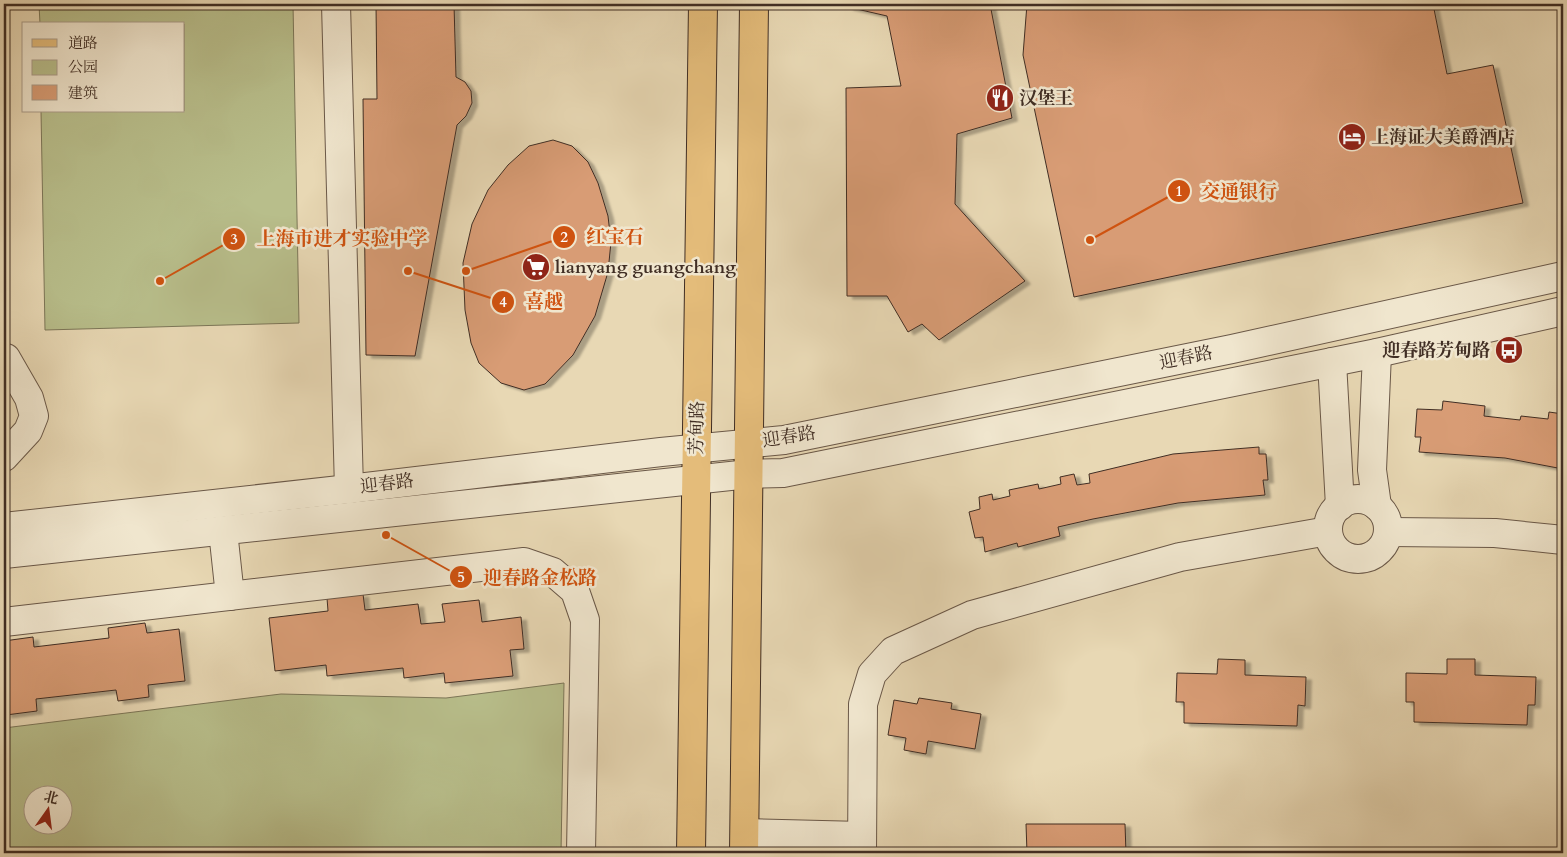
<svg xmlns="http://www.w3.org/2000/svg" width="1567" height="857" font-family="Cardo,'Noto Serif SC',serif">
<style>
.green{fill:#b8be8b;stroke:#7c7658;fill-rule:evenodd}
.building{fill:#d89c74;stroke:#402e24;filter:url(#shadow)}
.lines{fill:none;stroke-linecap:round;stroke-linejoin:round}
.minor-casing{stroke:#6a5848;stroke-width:30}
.major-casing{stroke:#402e24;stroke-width:30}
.minor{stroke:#f0e6ce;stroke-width:28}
.major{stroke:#e4bc7a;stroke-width:28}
.labels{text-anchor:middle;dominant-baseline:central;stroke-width:5;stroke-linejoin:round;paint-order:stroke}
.poi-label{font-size:18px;font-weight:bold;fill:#402e24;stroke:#f0e6ce;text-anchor:start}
.street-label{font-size:18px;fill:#402e24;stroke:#f0e6ce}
.leader{fill:none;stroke:#cf5310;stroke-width:2}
.callout-dot{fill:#cf5310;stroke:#f0e6ce;stroke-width:2}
.mark-label{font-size:15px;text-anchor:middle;font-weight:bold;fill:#fff}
.callout-label{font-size:19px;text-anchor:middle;font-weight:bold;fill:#cf5310;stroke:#f0e6ce;stroke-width:5;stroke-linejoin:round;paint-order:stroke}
</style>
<defs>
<filter id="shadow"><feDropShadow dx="5.5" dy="3" stdDeviation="1" flood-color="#0004"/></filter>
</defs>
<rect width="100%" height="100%" fill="#e8d8b4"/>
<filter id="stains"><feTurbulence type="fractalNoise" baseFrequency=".004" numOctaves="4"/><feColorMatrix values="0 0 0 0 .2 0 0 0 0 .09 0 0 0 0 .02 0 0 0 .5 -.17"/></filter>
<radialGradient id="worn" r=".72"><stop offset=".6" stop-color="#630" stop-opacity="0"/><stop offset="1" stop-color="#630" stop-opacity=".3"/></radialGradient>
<g class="green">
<path d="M 39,4 L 293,4 L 299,323 L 45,330 L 41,111 L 184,111 L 184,24 L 40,24 Z"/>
<path d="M 564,683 L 561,853 L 4,853 L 4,728 L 281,694 L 446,698 ZM 32,794 L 62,794 L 62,824 L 32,824 Z"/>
</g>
<g class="building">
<path d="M 376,4 L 454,4 L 456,77 L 465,82 L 471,91 L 472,103 L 466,116 L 457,125 L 415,356 L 366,355 L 363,99 L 377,99 Z"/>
<path d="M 849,4 L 990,4 L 1012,118 L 957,134 L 955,204 L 1025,281 L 939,340 L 922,324 L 908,332 L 887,296 L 847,296 L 846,88 L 901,86 L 887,16 L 848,7 Z"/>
<path d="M 1027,4 L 1433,4 L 1447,74 L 1493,65 L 1523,203 L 1074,297 L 1023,55 Z"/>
<path d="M 553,140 L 572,146 L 588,162 L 598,183 L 608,216 L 611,242 L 608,272 L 595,316 L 573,355 L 545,384 L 524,390 L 501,383 L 479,363 L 471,343 L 465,310 L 463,263 L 472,224 L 488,190 L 508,165 L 529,146 Z"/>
<path d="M 1443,401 L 1485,406 L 1484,416 L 1520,420 L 1521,416 L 1548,419 L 1549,412 L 1563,414 L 1563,469 L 1505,458 L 1419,452 L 1421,437 L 1415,437 L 1417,409 L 1442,410 Z"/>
<path d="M 1259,447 L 1259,454 L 1266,454 L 1268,480 L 1263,480 L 1265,495 L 1178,503 L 1093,519 L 1058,527 L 1060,536 L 1018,547 L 1017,543 L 985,552 L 983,537 L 975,538 L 969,512 L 980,509 L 979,497 L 992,494 L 993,500 L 1010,496 L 1009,490 L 1038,484 L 1039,489 L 1061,484 L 1060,477 L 1074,474 L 1077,485 L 1090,483 L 1089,474 L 1173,454 Z"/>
<path d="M 363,594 L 365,610 L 418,604 L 421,624 L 445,622 L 442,604 L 479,600 L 482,622 L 521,617 L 524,649 L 510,650 L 513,676 L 445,683 L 444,673 L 404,678 L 403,668 L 327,676 L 326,665 L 275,671 L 269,618 L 328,611 L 327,598 Z"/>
<path d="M 145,623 L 147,633 L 179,629 L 185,681 L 148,685 L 149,697 L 118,701 L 116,690 L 36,699 L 37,711 L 6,715 L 4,703 L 4,641 L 33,637 L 34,647 L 109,638 L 108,628 Z"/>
<path d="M 1218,659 L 1245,660 L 1245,675 L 1306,677 L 1305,706 L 1298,705 L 1297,726 L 1184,723 L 1184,702 L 1176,702 L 1177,673 L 1217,674 Z"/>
<path d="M 1447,659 L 1475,659 L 1475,675 L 1536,677 L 1535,705 L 1528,705 L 1527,725 L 1414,722 L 1414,702 L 1406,702 L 1406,673 L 1447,674 Z"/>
<path d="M 919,698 L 952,703 L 951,709 L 981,714 L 975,749 L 928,741 L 926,754 L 904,750 L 906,738 L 888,735 L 894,700 L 917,704 Z"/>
<path d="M 1026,824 L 1125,824 L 1126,853 L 1027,853 Z"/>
</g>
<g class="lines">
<defs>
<g id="minor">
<path d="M 336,4 L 349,489"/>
<path d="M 1332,362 L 1340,506"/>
<path d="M 4,457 L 28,431 L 34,416 L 29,398 L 6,358"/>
<circle cx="1358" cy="529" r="30"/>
<path d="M 1377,506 L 1372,470 L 1377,353"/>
<path d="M 4,527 L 349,489 L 661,452 L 784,440 L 1232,349 L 1563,276"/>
<path d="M 223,531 L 230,596"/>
<path d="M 1389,532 L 1495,533 L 1563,540"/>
<path d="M 4,554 L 749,474 L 783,473 L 1377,353 L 1563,311"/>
<path d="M 4,622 L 524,562 L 553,572 L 575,591 L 585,620 L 581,853"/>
<path d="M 745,833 L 862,836"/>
<path d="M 862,853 L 863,704 L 872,674 L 893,651 L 972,615 L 1180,557 L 1328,531"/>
</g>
<g id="major">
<path d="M 691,853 L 703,4"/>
<path d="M 744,853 L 754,4"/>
</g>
</defs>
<use href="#minor" class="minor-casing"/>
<use href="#major" class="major-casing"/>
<use href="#minor" class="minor"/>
<use href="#major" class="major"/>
</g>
<defs>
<symbol id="restaurant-disc" viewBox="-11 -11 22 22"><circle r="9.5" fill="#8f2418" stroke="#f0e6ce"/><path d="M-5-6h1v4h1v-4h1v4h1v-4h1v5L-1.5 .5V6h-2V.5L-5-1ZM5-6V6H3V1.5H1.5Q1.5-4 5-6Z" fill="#fff"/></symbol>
<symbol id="hotel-disc" viewBox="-11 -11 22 22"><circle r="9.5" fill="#8f2418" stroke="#f0e6ce"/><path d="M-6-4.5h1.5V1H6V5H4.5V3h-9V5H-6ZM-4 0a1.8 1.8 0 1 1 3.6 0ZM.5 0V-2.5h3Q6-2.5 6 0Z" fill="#fff"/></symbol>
<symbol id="supermarket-disc" viewBox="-11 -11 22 22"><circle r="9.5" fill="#8f2418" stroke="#f0e6ce"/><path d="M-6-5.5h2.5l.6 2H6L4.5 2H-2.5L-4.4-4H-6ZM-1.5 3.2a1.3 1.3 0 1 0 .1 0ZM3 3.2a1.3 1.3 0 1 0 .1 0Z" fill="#fff"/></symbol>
<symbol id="bus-disc" viewBox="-11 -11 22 22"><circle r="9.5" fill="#8f2418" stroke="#f0e6ce"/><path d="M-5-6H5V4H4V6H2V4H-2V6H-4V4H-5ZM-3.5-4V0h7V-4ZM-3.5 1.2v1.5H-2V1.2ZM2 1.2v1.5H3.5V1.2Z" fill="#fff"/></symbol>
</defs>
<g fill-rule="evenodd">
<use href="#restaurant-disc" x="984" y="82" width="32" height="32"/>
<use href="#hotel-disc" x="1336" y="121" width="32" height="32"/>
<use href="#supermarket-disc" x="520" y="251" width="32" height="32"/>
<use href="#bus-disc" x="1493" y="334" width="32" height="32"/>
</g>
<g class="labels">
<g class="poi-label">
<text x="1019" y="98">汉堡王</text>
<text x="1371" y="137">上海证大美爵酒店</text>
<text x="555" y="267">lianyang guangchang</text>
<text x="1490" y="350" text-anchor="end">迎春路芳甸路</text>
</g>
<g class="street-label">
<text transform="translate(1186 358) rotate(-12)">迎春路</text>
<text transform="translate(697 428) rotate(-89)">芳甸路</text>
<text transform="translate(789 437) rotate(-9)">迎春路</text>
<text transform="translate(387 484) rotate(-7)">迎春路</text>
</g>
</g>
<path class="leader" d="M1090 240L1179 191M466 271L564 237M160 281L234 239M408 271L503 302M386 535L461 577"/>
<g class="callout-dot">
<circle cx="1090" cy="240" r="5"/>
<circle cx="466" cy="271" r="5"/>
<circle cx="160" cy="281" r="5"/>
<circle cx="408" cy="271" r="5"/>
<circle cx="386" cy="535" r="5"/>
<circle cx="1179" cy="191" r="12"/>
<circle cx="564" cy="237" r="12"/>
<circle cx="234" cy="239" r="12"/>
<circle cx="503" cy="302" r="12"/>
<circle cx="461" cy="577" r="12"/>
</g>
<g class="mark-label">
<text x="1179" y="196">1</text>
<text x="564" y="242">2</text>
<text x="234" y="244">3</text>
<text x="503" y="307">4</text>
<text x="461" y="582">5</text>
</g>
<g class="callout-label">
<text x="1239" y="198">交通银行</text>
<text x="615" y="243">红宝石</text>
<text x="342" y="245">上海市进才实验中学</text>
<text x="544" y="308">喜越</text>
<text x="540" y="584">迎春路金松路</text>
</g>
<rect width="1567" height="857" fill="none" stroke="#e8d8b4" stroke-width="20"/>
<rect x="5" y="5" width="1557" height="847" fill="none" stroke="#402e24" stroke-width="2.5"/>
<rect x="10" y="10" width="1547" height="837" fill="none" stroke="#402e24"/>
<rect x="22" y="22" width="162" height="90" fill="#f0e6ce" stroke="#aa9c8a"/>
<rect x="32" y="39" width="25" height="8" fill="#e4bc7a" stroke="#aa9c8a"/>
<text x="68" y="48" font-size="15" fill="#402e24">道路</text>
<rect x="32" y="60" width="25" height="15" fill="#b8be8b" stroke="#aa9c8a"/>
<text x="68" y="72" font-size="15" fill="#402e24">公园</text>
<rect x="32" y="85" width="25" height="15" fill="#d89c74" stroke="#aa9c8a"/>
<text x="68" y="98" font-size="15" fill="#402e24">建筑</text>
<g transform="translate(48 810) rotate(14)"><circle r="24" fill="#f0e6ce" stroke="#aa9c8a"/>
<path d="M0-4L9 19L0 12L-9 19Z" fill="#8f2418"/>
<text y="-8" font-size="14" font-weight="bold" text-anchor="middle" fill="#402e24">北</text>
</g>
<rect width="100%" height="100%" filter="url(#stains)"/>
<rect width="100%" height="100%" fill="url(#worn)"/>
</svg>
